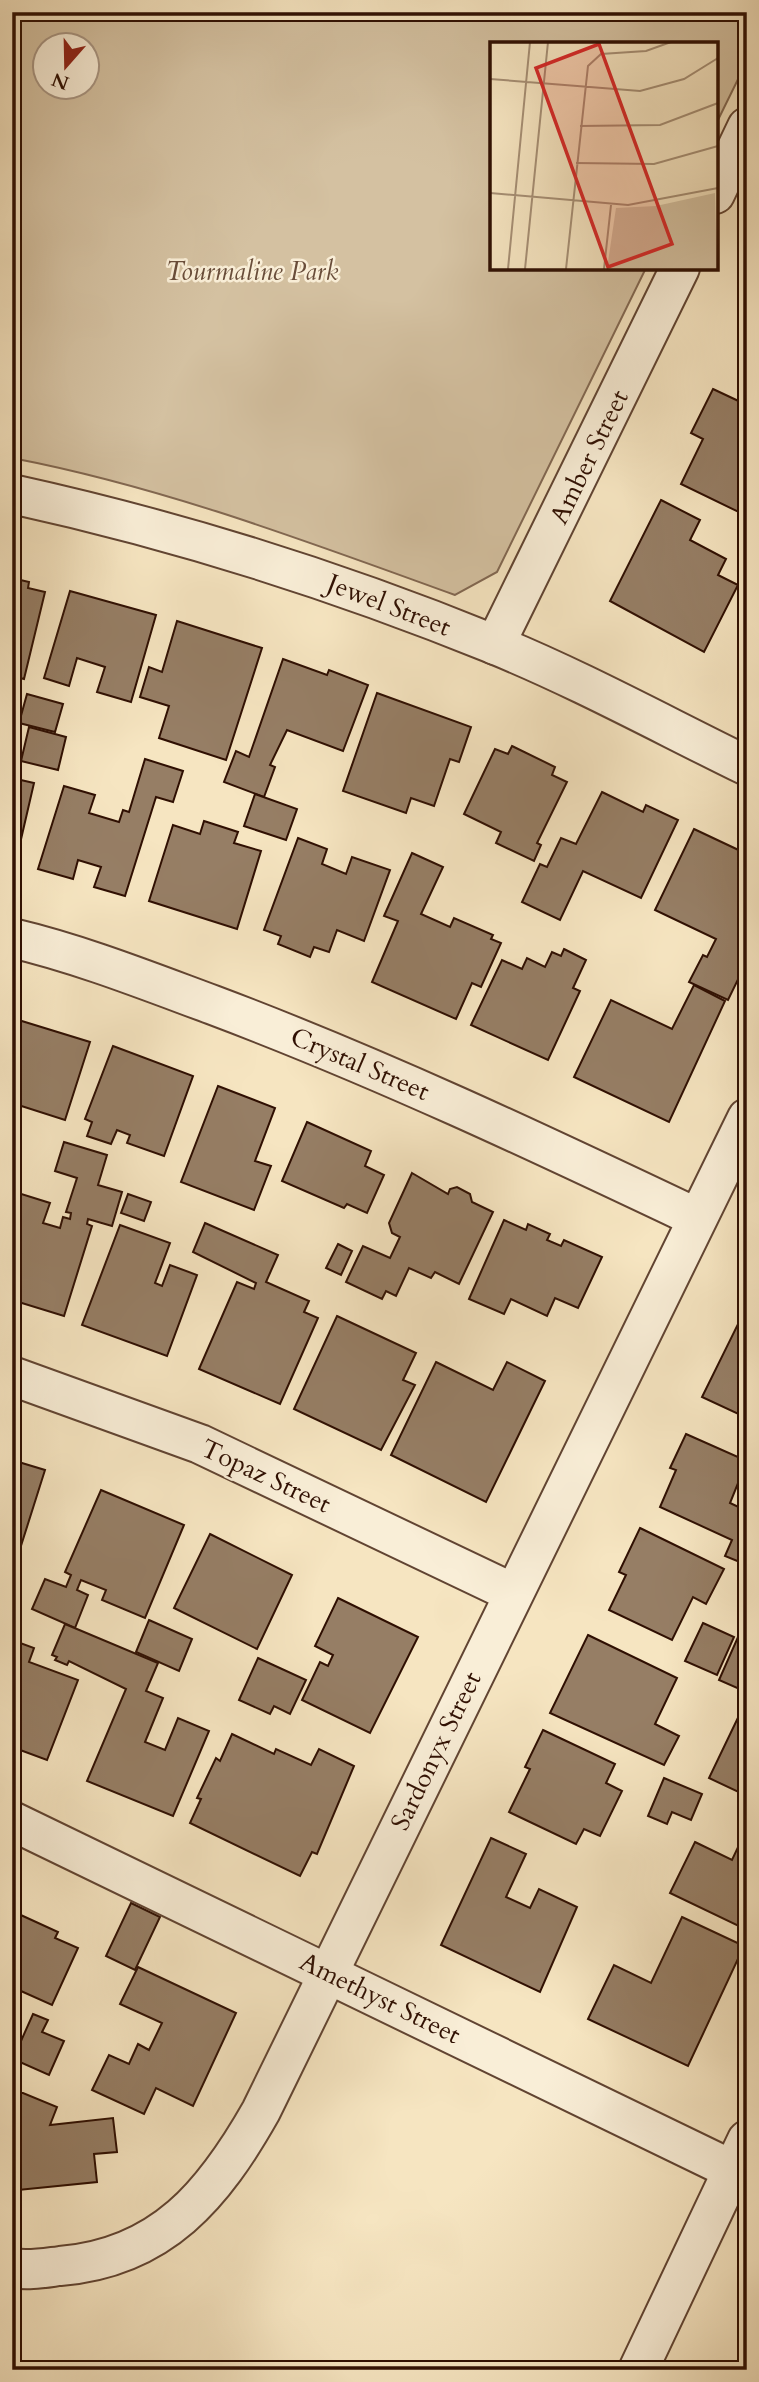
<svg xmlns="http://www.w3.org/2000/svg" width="759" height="2382" font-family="Cardo,serif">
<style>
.green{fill:#d4c1a1;stroke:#826852;stroke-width:2;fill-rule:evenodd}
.building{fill:#967e65;stroke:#2f0f02;stroke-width:2}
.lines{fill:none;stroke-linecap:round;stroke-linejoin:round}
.minor-casing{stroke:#614432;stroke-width:42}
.minor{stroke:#f9eed7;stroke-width:38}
.labels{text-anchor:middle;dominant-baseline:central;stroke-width:5;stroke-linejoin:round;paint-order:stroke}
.park-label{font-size:26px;font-style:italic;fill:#694d3a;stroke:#f9eed7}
.street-label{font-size:26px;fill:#2f0f02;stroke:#f9eed7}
.inset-road{fill:none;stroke:#a68f75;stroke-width:2}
.view{fill:#d62828;fill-opacity:0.15;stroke:#d62828;stroke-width:3.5}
.inset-edge{fill:none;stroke:#2f0f02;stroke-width:3.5}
</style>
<rect width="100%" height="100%" fill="#f6e5c1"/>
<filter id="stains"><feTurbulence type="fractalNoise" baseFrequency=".00286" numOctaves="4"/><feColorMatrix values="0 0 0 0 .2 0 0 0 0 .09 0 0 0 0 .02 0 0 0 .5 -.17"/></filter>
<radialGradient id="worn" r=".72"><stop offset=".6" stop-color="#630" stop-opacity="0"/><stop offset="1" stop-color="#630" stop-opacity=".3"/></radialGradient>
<path class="green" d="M 12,12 L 747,12 L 747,61 L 715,126 L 715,44 L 491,44 L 491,268 L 646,268 L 497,572 L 455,595 C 311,543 164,487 12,458 ZM 46,46 L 88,46 L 88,88 L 46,88 Z"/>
<g class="building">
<path d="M 713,389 L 747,405 L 747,468 L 739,482 L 747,486 L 747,516 L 681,484 L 703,439 L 691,433 Z"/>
<path d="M 661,500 L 700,520 L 690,540 L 726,559 L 718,575 L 738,585 L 704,652 L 610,601 Z"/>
<path d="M 12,578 L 29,582 L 28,588 L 45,592 L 24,679 L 12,676 Z"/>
<path d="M 70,591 L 156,615 L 131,702 L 97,692 L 105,667 L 77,658 L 69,686 L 44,678 Z"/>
<path d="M 177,621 L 262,648 L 226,760 L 159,738 L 169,706 L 140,697 L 149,667 L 162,672 Z"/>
<path d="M 283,659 L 327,675 L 329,670 L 368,685 L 343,751 L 287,730 L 270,765 L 275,767 L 264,797 L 224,782 L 236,751 L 249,757 Z"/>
<path d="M 377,693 L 471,727 L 459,762 L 450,759 L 434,806 L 411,798 L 406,813 L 343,791 Z"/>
<path d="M 27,694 L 63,704 L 55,732 L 19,723 Z"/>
<path d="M 29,727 L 66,737 L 58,770 L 21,761 Z"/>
<path d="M 512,746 L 555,767 L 552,775 L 567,782 L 537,843 L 541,845 L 534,861 L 496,843 L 501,832 L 464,814 L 495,749 L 508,754 Z"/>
<path d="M 145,759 L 183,771 L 173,802 L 156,797 L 125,896 L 94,887 L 101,867 L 78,860 L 73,879 L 38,869 L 64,786 L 95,795 L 89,813 L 119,822 L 123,810 L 129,812 Z"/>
<path d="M 12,778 L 34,783 L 16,861 L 12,860 Z"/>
<path d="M 602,792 L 643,812 L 646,805 L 678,820 L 641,898 L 583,871 L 560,920 L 522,902 L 540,864 L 547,867 L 561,838 L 576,844 Z"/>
<path d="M 255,794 L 297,809 L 286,840 L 244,826 Z"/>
<path d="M 204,821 L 238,832 L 234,843 L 261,851 L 237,929 L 149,901 L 173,825 L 200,834 Z"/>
<path d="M 694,829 L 747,854 L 747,961 L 728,1000 L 689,982 L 703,955 L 707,957 L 716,939 L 655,910 Z"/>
<path d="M 298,838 L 327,849 L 322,864 L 346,874 L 352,857 L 390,870 L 364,941 L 337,930 L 329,952 L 314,947 L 310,957 L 278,944 L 281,936 L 264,930 Z"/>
<path d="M 412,853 L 443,867 L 421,914 L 450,927 L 454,918 L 493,935 L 491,939 L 501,943 L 481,987 L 472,983 L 456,1019 L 372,982 L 398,921 L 384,916 Z"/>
<path d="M 564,949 L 586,960 L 573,988 L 580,991 L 548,1060 L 471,1025 L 502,960 L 522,969 L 527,958 L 545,967 L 552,952 L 561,956 Z"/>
<path d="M 694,985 L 725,1001 L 669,1122 L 574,1077 L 611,1000 L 672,1029 Z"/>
<path d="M 12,1018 L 90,1042 L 65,1120 L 12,1103 Z"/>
<path d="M 113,1046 L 193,1076 L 164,1156 L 127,1143 L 130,1135 L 117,1130 L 111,1144 L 87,1136 L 92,1122 L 85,1119 Z"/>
<path d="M 218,1086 L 275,1108 L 255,1161 L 271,1166 L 254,1210 L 181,1182 Z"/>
<path d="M 307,1122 L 371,1151 L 365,1166 L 384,1175 L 367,1213 L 347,1204 L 344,1208 L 282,1181 Z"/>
<path d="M 64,1142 L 107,1155 L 98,1185 L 122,1192 L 112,1226 L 88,1219 L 87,1224 L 92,1226 L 64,1316 L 12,1300 L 12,1191 L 50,1203 L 43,1223 L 60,1228 L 63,1217 L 70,1219 L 71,1213 L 66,1212 L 77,1178 L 55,1171 Z"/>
<path d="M 412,1173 L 448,1194 L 450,1189 L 457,1187 L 470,1194 L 472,1202 L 493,1212 L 459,1284 L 435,1272 L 431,1278 L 409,1268 L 396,1296 L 386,1291 L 382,1299 L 346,1282 L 363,1246 L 390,1258 L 400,1237 L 392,1233 L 389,1223 Z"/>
<path d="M 128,1194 L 151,1202 L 144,1221 L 121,1213 Z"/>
<path d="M 504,1220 L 526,1230 L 528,1224 L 550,1234 L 547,1240 L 561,1246 L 564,1240 L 602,1257 L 578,1308 L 555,1298 L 547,1316 L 511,1299 L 504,1314 L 469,1299 Z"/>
<path d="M 205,1223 L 278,1255 L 266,1282 L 309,1301 L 304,1312 L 318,1318 L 280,1404 L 199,1369 L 237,1282 L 254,1289 L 256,1283 L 193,1252 Z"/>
<path d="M 120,1225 L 170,1243 L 155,1283 L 162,1286 L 170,1265 L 197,1275 L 167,1356 L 82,1325 Z"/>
<path d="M 338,1244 L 352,1251 L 341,1275 L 326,1268 Z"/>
<path d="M 337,1316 L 416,1353 L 403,1380 L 415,1385 L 381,1450 L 294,1409 Z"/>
<path d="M 741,1318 L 747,1321 L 747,1418 L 702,1397 Z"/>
<path d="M 436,1362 L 493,1390 L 507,1362 L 545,1381 L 486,1502 L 391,1455 Z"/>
<path d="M 686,1434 L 747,1461 L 730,1503 L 747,1511 L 747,1565 L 725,1556 L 732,1540 L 660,1507 L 676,1470 L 670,1468 Z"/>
<path d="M 12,1460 L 45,1470 L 20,1549 L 12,1546 Z"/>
<path d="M 101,1490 L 184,1525 L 145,1618 L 102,1600 L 106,1590 L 81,1580 L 77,1590 L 88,1595 L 75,1628 L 32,1609 L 45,1579 L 66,1587 L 71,1575 L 65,1572 Z"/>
<path d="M 640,1528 L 724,1569 L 706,1604 L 693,1597 L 672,1640 L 609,1610 L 626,1575 L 619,1572 Z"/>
<path d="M 210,1534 L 292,1575 L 257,1649 L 174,1608 Z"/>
<path d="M 338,1598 L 418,1637 L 370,1733 L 302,1700 L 320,1662 L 328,1666 L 333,1655 L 315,1646 Z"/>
<path d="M 149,1620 L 192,1639 L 179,1671 L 136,1652 Z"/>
<path d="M 703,1623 L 734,1637 L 717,1675 L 685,1661 Z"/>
<path d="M 65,1624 L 158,1663 L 146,1691 L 163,1698 L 145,1742 L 165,1750 L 178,1718 L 209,1731 L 173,1816 L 87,1781 L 126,1689 L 69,1661 L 67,1665 L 55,1660 L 57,1657 L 52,1655 Z"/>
<path d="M 588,1635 L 677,1678 L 655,1724 L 679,1736 L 664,1765 L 550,1713 Z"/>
<path d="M 738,1637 L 747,1641 L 747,1684 L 744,1691 L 719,1680 Z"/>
<path d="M 12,1640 L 34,1648 L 29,1662 L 78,1680 L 47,1760 L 12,1747 Z"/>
<path d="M 258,1658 L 306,1680 L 290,1714 L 274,1706 L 270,1714 L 239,1700 Z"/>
<path d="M 746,1701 L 747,1702 L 747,1796 L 709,1778 Z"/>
<path d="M 543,1730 L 615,1764 L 606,1783 L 622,1791 L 600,1836 L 584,1829 L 576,1844 L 509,1812 L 530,1769 L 525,1767 Z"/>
<path d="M 232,1734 L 274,1754 L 276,1749 L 311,1765 L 319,1749 L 354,1766 L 317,1854 L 312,1852 L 300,1876 L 190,1823 L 201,1799 L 197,1798 L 216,1758 L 220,1761 Z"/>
<path d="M 664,1778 L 702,1794 L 691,1820 L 672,1812 L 667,1824 L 648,1816 Z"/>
<path d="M 491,1838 L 526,1854 L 506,1897 L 530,1908 L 539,1889 L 577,1907 L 540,1992 L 441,1945 Z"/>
<path d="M 695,1842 L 732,1860 L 739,1845 L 747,1849 L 747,1930 L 670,1893 Z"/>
<path d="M 131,1903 L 160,1917 L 135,1970 L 106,1956 Z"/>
<path d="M 12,1911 L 58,1932 L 55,1938 L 78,1948 L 52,2005 L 12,1987 Z"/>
<path d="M 682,1917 L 744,1946 L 688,2066 L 588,2019 L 614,1965 L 651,1983 Z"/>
<path d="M 138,1967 L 236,2013 L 193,2106 L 156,2088 L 144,2114 L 92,2090 L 109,2055 L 129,2064 L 138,2044 L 149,2050 L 162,2023 L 120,2004 Z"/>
<path d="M 33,2014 L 48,2020 L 42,2032 L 64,2041 L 49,2075 L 13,2059 Z"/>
<path d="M 12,2093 L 23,2093 L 57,2107 L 50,2125 L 113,2118 L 117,2152 L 94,2154 L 97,2182 L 18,2190 L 12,2187 Z"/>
</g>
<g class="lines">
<defs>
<g id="minor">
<path d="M 715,194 L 747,127"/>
<path d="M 12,494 C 176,530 338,581 493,644 C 579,679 663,725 747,766"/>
<path d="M 495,645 L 680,268"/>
<path d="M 12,938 C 80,954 148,981 213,1005 C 378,1067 537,1142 697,1218"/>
<path d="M 12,1376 L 200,1444 L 513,1593"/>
<path d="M 12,1821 L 747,2177"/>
<path d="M 12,2268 C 28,2271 44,2268 60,2266 C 162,2258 214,2194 261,2111 L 747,1118"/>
<path d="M 638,2370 L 747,2140"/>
</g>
</defs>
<use href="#minor" class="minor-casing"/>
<use href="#minor" class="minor"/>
</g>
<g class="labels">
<g class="park-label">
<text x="252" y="271">Tourmaline Park</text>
</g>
<g class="street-label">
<text transform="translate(589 457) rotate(-64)">Amber Street</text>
<text transform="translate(389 605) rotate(21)">Jewel Street</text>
<text transform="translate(360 1064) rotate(23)">Crystal Street</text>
<text transform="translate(266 1476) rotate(25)">Topaz Street</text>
<text transform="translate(436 1751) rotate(-64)">Sardonyx Street</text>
<text transform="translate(380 1998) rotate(26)">Amethyst Street</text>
</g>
</g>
<g transform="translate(490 42)">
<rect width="228" height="228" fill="#f6e5c1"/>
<path d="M 225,151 L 227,227 L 117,227 L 126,166 L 166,164 Z" fill="#d4c1a1"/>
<path class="inset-road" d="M 0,37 L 150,49 L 194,37 L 228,16M 90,84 L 170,83 L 228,61M 86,121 L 164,122 L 228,104M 0,151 L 138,163 L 228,146M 18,227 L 40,0M 35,227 L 58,0M 76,227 L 98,24 L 111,12 L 156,9 L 181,0M 114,227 L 121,163"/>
<path class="view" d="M 109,2 L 182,202 L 118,225 L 46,26 Z"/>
<rect width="228" height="228" class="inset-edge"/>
</g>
<rect width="759" height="2382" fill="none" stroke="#f6e5c1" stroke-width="42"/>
<rect x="14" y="14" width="731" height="2354" fill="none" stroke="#2f0f02" stroke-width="3.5"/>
<rect x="21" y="21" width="717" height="2340" fill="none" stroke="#2f0f02" stroke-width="2"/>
<g transform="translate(66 66) rotate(200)"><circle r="33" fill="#f9eed7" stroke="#a89582" stroke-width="2"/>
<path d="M0-5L12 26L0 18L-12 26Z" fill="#8f2418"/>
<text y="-10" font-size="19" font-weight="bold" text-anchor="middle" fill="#2f0f02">N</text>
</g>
<rect width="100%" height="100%" filter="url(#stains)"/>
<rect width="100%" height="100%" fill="url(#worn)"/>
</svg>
